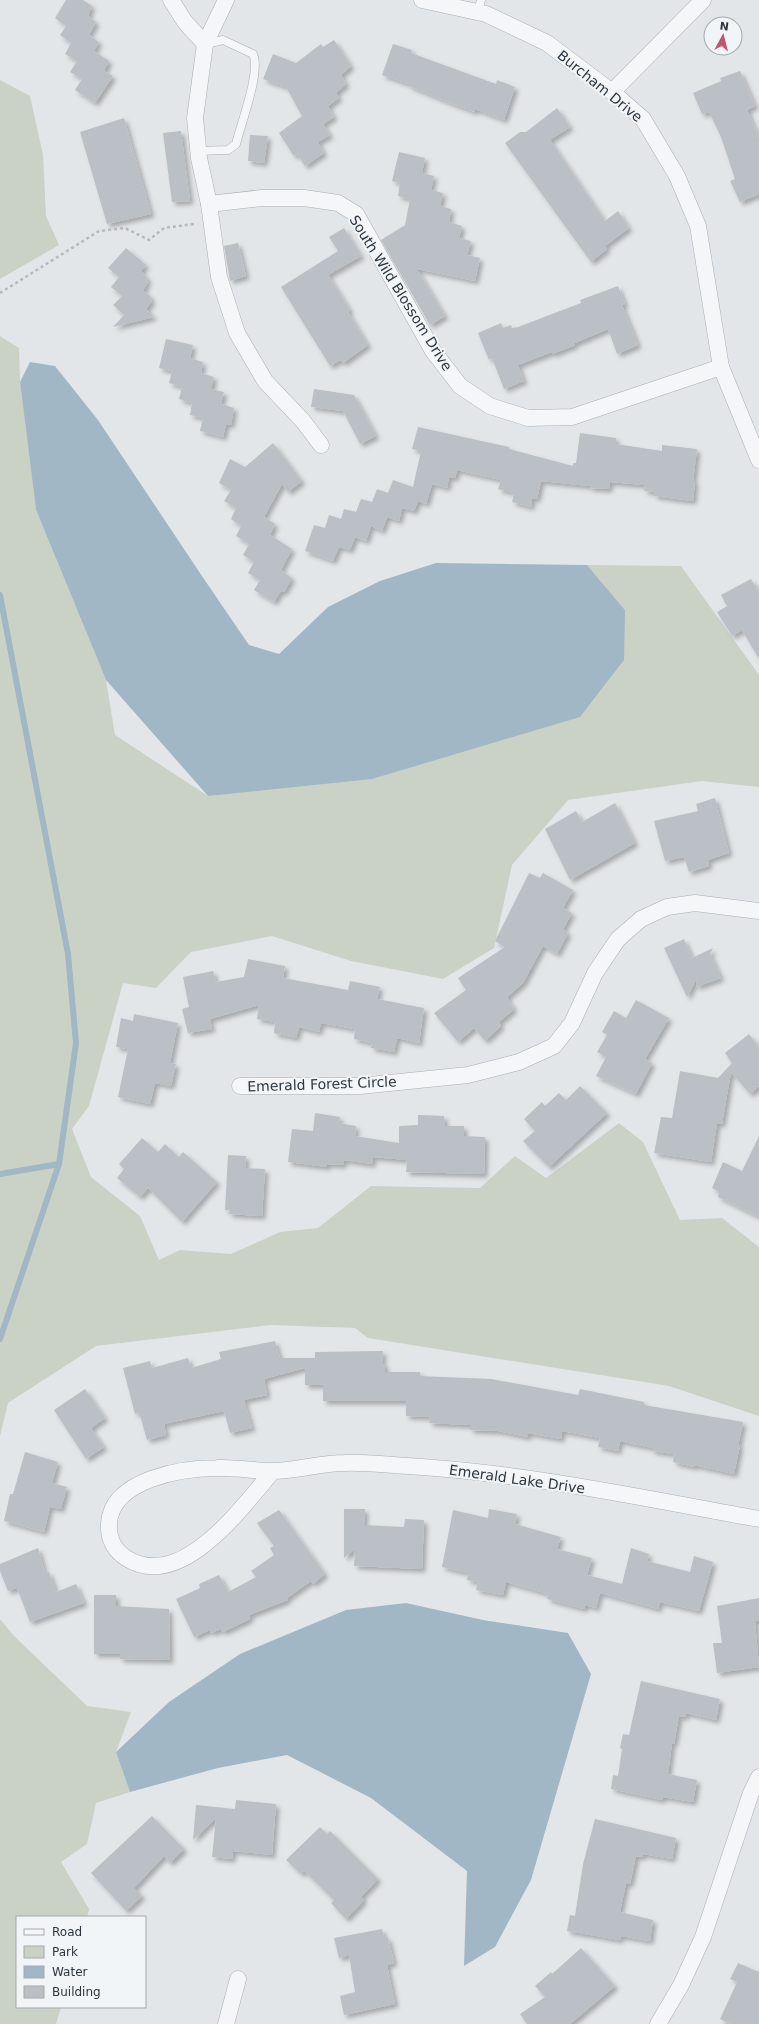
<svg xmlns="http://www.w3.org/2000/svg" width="759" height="2024" font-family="'DejaVu Sans',sans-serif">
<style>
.green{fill:#cad2c5}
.water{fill:#a2b7c5}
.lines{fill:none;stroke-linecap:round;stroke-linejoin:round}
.stream{stroke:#a2b7c5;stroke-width:6}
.building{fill:#bac0c5;filter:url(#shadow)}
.lane-casing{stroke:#a8aeb3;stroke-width:9}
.street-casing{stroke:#a8aeb3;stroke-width:17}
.path{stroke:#b5b9bd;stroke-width:2.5;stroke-dasharray:3 3;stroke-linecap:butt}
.lane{stroke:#f5f6f8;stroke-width:8}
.street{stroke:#f5f6f8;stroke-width:16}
.labels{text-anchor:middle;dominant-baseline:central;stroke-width:4;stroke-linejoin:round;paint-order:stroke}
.street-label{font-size:14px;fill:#2c363f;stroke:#f2f5f7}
</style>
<defs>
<filter id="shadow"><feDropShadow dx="3.5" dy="3.5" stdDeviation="2" flood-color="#0004"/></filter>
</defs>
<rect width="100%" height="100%" fill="#e3e6e9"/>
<g class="green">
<path d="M 0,80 L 30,96 L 43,155 L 46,216 L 59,245 L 0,279 Z"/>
<path d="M 0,336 L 19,348 L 20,382 L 36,510 L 106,680 L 115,735 L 208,796 L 625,610 L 587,565 L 681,566 L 759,675 L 759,787 L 702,781 L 568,800 L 512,865 L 494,948 L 443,979 L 351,961 L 272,936 L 191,952 L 156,988 L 123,983 L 89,1106 L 72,1129 L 91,1177 L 140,1216 L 159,1260 L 180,1250 L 231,1254 L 280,1232 L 318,1228 L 371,1186 L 480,1188 L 515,1156 L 546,1178 L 619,1123 L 643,1142 L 680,1220 L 722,1218 L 759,1247 L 759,1416 L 669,1386 L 368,1338 L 355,1328 L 270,1325 L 96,1346 L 8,1403 L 0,1436 Z"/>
<path d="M 0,1619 L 14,1636 L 87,1706 L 131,1712 L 116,1752 L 130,1792 L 96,1803 L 87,1844 L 61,1862 L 89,1909 L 87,1917 L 17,1917 L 17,2007 L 61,2007 L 56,2024 L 0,2024 Z"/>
</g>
<g class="water">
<path d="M 30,362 L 55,366 L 98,420 L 204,579 L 249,645 L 279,654 L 328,607 L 380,581 L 436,563 L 587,565 L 625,610 L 624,660 L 580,717 L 372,779 L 208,796 L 106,680 L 36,510 L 20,382 Z"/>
<path d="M 406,1603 L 483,1620 L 568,1633 L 591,1674 L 531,1880 L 495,1947 L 464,1966 L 467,1871 L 371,1798 L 287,1755 L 218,1768 L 130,1792 L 116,1752 L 169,1702 L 240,1654 L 346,1610 Z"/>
</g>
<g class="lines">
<g class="stream">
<path d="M 0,595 L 68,954 L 76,1043 L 59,1164 L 0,1339"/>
<path d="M 0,1174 L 59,1164"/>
</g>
</g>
<g class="building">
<path d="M 66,0 L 83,0 L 92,6 L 88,16 L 96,22 L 89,35 L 99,42 L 94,51 L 109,61 L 104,71 L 113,76 L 95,103 L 75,90 L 82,79 L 70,72 L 77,61 L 65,54 L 71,43 L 60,35 L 66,26 L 55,18 Z"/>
<path d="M 334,40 L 351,66 L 341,75 L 346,84 L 336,93 L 339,98 L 328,106 L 334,117 L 323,124 L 330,135 L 318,142 L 324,153 L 305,166 L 297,154 L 294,156 L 279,133 L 302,116 L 286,87 L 263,79 L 273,54 L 296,63 L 321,44 L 323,47 Z"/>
<path d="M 393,44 L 412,50 L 411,53 L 496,84 L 497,80 L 515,87 L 504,120 L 475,109 L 475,112 L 453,104 L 409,86 L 409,84 L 382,75 Z"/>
<path d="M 740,71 L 755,106 L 747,110 L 759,138 L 759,194 L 740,202 L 730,181 L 735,179 L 721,137 L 709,112 L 702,114 L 693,93 L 721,81 L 720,78 Z"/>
<path d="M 557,108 L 570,127 L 550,140 L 605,221 L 618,211 L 629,228 L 605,246 L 607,249 L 591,262 L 505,143 L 520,132 L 526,132 Z"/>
<path d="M 124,118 L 151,214 L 107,224 L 80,132 Z"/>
<path d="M 181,131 L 190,201 L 172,202 L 163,133 Z"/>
<path d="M 250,135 L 268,136 L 264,163 L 248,161 Z"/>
<path d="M 399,152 L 425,158 L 422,173 L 434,176 L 431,190 L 443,193 L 440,206 L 451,209 L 449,222 L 462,226 L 459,238 L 471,241 L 467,255 L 480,258 L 475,281 L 417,269 L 445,316 L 430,325 L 381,240 L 405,225 L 410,199 L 398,196 L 400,183 L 392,181 Z"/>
<path d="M 344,228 L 361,256 L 328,275 L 350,310 L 348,312 L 368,345 L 343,363 L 340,360 L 330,366 L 281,287 L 338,251 L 329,237 Z"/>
<path d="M 238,243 L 246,276 L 230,281 L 224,246 Z"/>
<path d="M 126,248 L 146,265 L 141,271 L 148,279 L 146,281 L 148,282 L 143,290 L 151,297 L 150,299 L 152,301 L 146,309 L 154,317 L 113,327 L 124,315 L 113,305 L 122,296 L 111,287 L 119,277 L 108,268 Z"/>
<path d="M 618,286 L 625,304 L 622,305 L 638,345 L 617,354 L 608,329 L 575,343 L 575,345 L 552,354 L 552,352 L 518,365 L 524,381 L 504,389 L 492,358 L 489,360 L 478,333 L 501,323 L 503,328 L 511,325 L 512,328 L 518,327 L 581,303 L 580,300 Z"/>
<path d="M 166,339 L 193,345 L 190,358 L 203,362 L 201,373 L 214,377 L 211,389 L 224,392 L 221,404 L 234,408 L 231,425 L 226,424 L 223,437 L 200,431 L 203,418 L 190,415 L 192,403 L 179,399 L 182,387 L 169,383 L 172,371 L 159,368 Z"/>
<path d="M 314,389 L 354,395 L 376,436 L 360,444 L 343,411 L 311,407 Z"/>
<path d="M 418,427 L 509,447 L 509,449 L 573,466 L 573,463 L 576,463 L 580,433 L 616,438 L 616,444 L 662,451 L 662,445 L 697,449 L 693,481 L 695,481 L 693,501 L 654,496 L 654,492 L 644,491 L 645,485 L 610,482 L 609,489 L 590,488 L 590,486 L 541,481 L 537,499 L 532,498 L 531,507 L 512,502 L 514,493 L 498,489 L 501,480 L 457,470 L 455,478 L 449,477 L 447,488 L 432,484 L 426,504 L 418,501 L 414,511 L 402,508 L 399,521 L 387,517 L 382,531 L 371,526 L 366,541 L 355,537 L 350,550 L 339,547 L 333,561 L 305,551 L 314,525 L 325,528 L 329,515 L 341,519 L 344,509 L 356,512 L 361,499 L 372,502 L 377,489 L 388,493 L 393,480 L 413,487 L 421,451 L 412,449 Z"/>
<path d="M 273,443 L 302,481 L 288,492 L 282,484 L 264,517 L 275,524 L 270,535 L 292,549 L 281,570 L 292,578 L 284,592 L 281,591 L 274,602 L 254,590 L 260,580 L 248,573 L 254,562 L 243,555 L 249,544 L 236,536 L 241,526 L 231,519 L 236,508 L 224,501 L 231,490 L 219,483 L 230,459 L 245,467 Z"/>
<path d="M 751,579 L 759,593 L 759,659 L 742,630 L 732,636 L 717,612 L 727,606 L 721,595 Z"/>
<path d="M 715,798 L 729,853 L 708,860 L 709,866 L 689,872 L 684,857 L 665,861 L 654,821 L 698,811 L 696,804 Z"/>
<path d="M 615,803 L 635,843 L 570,880 L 545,829 L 576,811 L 582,822 Z"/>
<path d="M 529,873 L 540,878 L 543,873 L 573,890 L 563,908 L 572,913 L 563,929 L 568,933 L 557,954 L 543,946 L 523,983 L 507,997 L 514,1009 L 499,1022 L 501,1026 L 485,1041 L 474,1028 L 458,1042 L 434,1013 L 466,990 L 458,978 L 505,947 L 495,941 Z"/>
<path d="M 684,939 L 692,958 L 713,948 L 710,954 L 721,978 L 696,987 L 697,978 L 687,997 L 664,948 Z"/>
<path d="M 248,959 L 285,966 L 283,978 L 348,990 L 350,981 L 380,987 L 377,999 L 424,1008 L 419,1043 L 397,1038 L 394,1052 L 371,1048 L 372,1043 L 354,1039 L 355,1029 L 321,1023 L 319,1032 L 299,1027 L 296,1038 L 274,1033 L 275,1022 L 257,1019 L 259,1005 L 210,1019 L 212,1029 L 188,1033 L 182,1009 L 189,1007 L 183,977 L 213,971 L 216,982 L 244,977 Z"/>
<path d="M 636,1000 L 669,1018 L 645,1059 L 652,1063 L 636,1094 L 596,1076 L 606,1057 L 597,1052 L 607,1035 L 602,1032 L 614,1011 L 626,1018 Z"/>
<path d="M 134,1014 L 178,1023 L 170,1063 L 176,1064 L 171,1086 L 155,1083 L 150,1104 L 118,1097 L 128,1049 L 116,1047 L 121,1018 L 133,1021 Z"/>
<path d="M 749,1034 L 759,1048 L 759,1086 L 750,1094 L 731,1072 L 722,1124 L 717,1123 L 711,1162 L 654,1153 L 661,1117 L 672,1118 L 680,1071 L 718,1078 L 732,1063 L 725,1053 Z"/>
<path d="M 580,1086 L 607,1113 L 549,1167 L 523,1141 L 535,1131 L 524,1119 L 542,1102 L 545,1106 L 559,1093 L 566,1100 Z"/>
<path d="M 315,1113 L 340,1117 L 339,1123 L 356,1126 L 355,1136 L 399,1143 L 399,1126 L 418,1125 L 418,1115 L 444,1116 L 445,1126 L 464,1126 L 464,1136 L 485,1137 L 484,1174 L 406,1172 L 407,1160 L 373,1157 L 372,1164 L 344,1160 L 343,1165 L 327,1164 L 327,1167 L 288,1162 L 292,1129 L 313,1131 Z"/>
<path d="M 759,1136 L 759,1217 L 718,1197 L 719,1192 L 712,1188 L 723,1162 L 742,1171 Z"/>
<path d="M 142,1138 L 158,1152 L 165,1144 L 179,1157 L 183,1152 L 217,1182 L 182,1222 L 148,1188 L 140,1197 L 117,1178 L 124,1169 L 119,1164 Z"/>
<path d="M 228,1155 L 246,1156 L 245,1168 L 265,1169 L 262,1216 L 229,1214 L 230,1210 L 225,1210 Z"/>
<path d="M 275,1341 L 280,1358 L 315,1358 L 315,1352 L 383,1351 L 382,1364 L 385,1364 L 385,1372 L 420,1372 L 420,1376 L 491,1379 L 578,1395 L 580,1389 L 644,1402 L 644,1405 L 743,1422 L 738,1446 L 740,1445 L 734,1474 L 694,1465 L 694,1467 L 673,1462 L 674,1454 L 652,1451 L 652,1448 L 620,1441 L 618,1451 L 598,1447 L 600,1438 L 562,1431 L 561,1439 L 528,1433 L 528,1437 L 498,1431 L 470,1430 L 470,1425 L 429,1423 L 430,1417 L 406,1416 L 406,1401 L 323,1401 L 323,1385 L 305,1385 L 305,1368 L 264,1379 L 267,1395 L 244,1400 L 252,1428 L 230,1433 L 224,1411 L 164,1424 L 166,1435 L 147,1440 L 139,1412 L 135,1414 L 123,1368 L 150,1361 L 152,1368 L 188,1358 L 191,1368 L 221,1359 L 219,1352 Z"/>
<path d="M 85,1389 L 105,1418 L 91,1428 L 104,1447 L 86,1459 L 54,1410 Z"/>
<path d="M 25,1452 L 58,1462 L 52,1483 L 67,1487 L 61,1509 L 50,1507 L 44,1532 L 4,1521 L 10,1494 L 13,1494 Z"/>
<path d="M 344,1509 L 365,1509 L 364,1525 L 404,1527 L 405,1519 L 424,1520 L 422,1569 L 354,1566 L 355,1549 L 344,1558 Z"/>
<path d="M 489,1509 L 517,1514 L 515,1524 L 561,1537 L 557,1549 L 592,1558 L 587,1575 L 622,1584 L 631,1548 L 649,1554 L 647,1561 L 690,1572 L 694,1556 L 713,1562 L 699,1611 L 660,1602 L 658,1609 L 600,1593 L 596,1608 L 585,1605 L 584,1609 L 547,1599 L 548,1594 L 506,1582 L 503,1595 L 476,1590 L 478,1582 L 467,1580 L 468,1573 L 442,1567 L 453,1510 L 488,1518 Z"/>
<path d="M 279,1510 L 325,1574 L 313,1584 L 311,1581 L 287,1598 L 288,1600 L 249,1615 L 250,1619 L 223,1632 L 221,1629 L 211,1633 L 210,1630 L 194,1637 L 176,1599 L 200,1588 L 199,1584 L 219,1575 L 228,1592 L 256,1577 L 251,1571 L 274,1555 L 270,1548 L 274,1546 L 257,1523 Z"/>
<path d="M 38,1548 L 45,1573 L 49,1572 L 56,1592 L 76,1584 L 84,1603 L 30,1622 L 17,1588 L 8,1591 L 0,1571 L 0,1564 Z"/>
<path d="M 94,1595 L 116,1595 L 116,1606 L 169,1609 L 170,1660 L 120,1659 L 120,1654 L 94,1654 Z"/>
<path d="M 759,1598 L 759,1620 L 755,1621 L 759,1667 L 717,1673 L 713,1643 L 722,1643 L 717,1606 Z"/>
<path d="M 641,1681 L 720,1699 L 716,1720 L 686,1713 L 685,1717 L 679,1716 L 674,1744 L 672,1743 L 668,1774 L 697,1780 L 693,1802 L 663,1797 L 662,1800 L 611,1789 L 613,1775 L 618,1776 L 622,1749 L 620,1748 L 623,1734 L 629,1735 Z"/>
<path d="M 236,1800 L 276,1804 L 272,1855 L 233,1851 L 232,1859 L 212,1857 L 216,1818 L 193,1840 L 196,1805 L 235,1809 Z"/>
<path d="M 152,1816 L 184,1849 L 170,1863 L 164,1856 L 134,1888 L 142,1896 L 126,1911 L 91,1873 Z"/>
<path d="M 595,1819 L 676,1838 L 672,1859 L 643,1854 L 642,1857 L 636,1856 L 630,1884 L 626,1883 L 620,1912 L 653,1920 L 650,1941 L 621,1936 L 620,1940 L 567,1931 L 570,1915 L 575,1916 L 583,1864 Z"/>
<path d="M 320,1827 L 327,1834 L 330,1831 L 378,1879 L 361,1897 L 364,1900 L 346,1919 L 331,1903 L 334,1900 L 304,1871 L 301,1874 L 286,1860 Z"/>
<path d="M 382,1929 L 384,1938 L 388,1937 L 394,1963 L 387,1965 L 395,2004 L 344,2015 L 340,1996 L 355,1992 L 349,1955 L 339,1958 L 334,1938 Z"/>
<path d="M 581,1948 L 615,1986 L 570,2024 L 527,2024 L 520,2014 L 545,1997 L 535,1986 L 551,1972 L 552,1974 Z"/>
<path d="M 738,1963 L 759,1972 L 759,2024 L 731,2024 L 720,2019 L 737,1982 L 730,1979 Z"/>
</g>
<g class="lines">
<defs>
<g id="lane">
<path d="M 478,12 L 481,0"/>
<path d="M 198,151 L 228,150 L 236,144 C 241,123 261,72 253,54 L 223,40 L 206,44"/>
</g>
<g id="street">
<path d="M 171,0 L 185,22 L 205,44 L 195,118 L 199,158 L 209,204 L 262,198 L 304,198 L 338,203 L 356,214 L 433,351 L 460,386 L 490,406 L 528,418 L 572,417 L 721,367"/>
<path d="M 422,0 L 486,14 L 547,43 L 612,92 L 643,119 L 677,176 L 698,226 L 721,367 L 759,460"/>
<path d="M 205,44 L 226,0"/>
<path d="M 612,92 L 703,0"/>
<path d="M 209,204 L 219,277 L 237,333 L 265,381 L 303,421 L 321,445"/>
<path d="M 240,1086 L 360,1086 L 468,1075 L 519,1062 L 554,1046 L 572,1023 L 595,973 L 618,939 L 641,919 L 667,907 L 695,903 L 759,911"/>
<path d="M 273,1471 C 242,1507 181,1593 126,1558 C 114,1550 108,1538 109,1523 C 112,1479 183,1468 217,1468 C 236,1467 254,1471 272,1471 C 296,1471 320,1463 344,1463 C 365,1462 387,1465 408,1466 C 526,1473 643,1498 759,1519"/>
<path d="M 226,2024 L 238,1979"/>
<path d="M 658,2024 L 681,1985 L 703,1937 L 751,1793 L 759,1777"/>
</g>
</defs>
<use href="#lane" class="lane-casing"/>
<use href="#street" class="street-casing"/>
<path class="path" d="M 0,293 L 99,231 L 125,228 L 149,240 L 164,228 L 194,224"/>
<use href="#lane" class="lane"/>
<use href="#street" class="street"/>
</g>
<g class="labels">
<g class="street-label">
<text transform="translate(600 86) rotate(39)">Burcham Drive</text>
<text transform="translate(401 293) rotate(58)">South Wild Blossom Drive</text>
<text transform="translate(322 1084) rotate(-2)">Emerald Forest Circle</text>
<text transform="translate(517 1479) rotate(8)">Emerald Lake Drive</text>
</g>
</g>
<rect x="16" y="1916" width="130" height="92" fill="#f2f5f7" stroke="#a3a9ad"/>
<rect x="24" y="1929" width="20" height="6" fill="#f5f6f8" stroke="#a3a9ad"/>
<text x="52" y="1936" font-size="12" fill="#2c363f">Road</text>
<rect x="24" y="1946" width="20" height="12" fill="#cad2c5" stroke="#a3a9ad"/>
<text x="52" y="1956" font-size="12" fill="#2c363f">Park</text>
<rect x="24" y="1966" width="20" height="12" fill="#a2b7c5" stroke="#a3a9ad"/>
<text x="52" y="1976" font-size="12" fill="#2c363f">Water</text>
<rect x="24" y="1986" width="20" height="12" fill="#bac0c5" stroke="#a3a9ad"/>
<text x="52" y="1996" font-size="12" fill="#2c363f">Building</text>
<g transform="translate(723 36) rotate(7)"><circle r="19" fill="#f2f5f7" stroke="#a3a9ad"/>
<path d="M0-3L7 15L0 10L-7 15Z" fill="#bf5672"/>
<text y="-6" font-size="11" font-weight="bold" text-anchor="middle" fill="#2c363f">N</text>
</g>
</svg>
